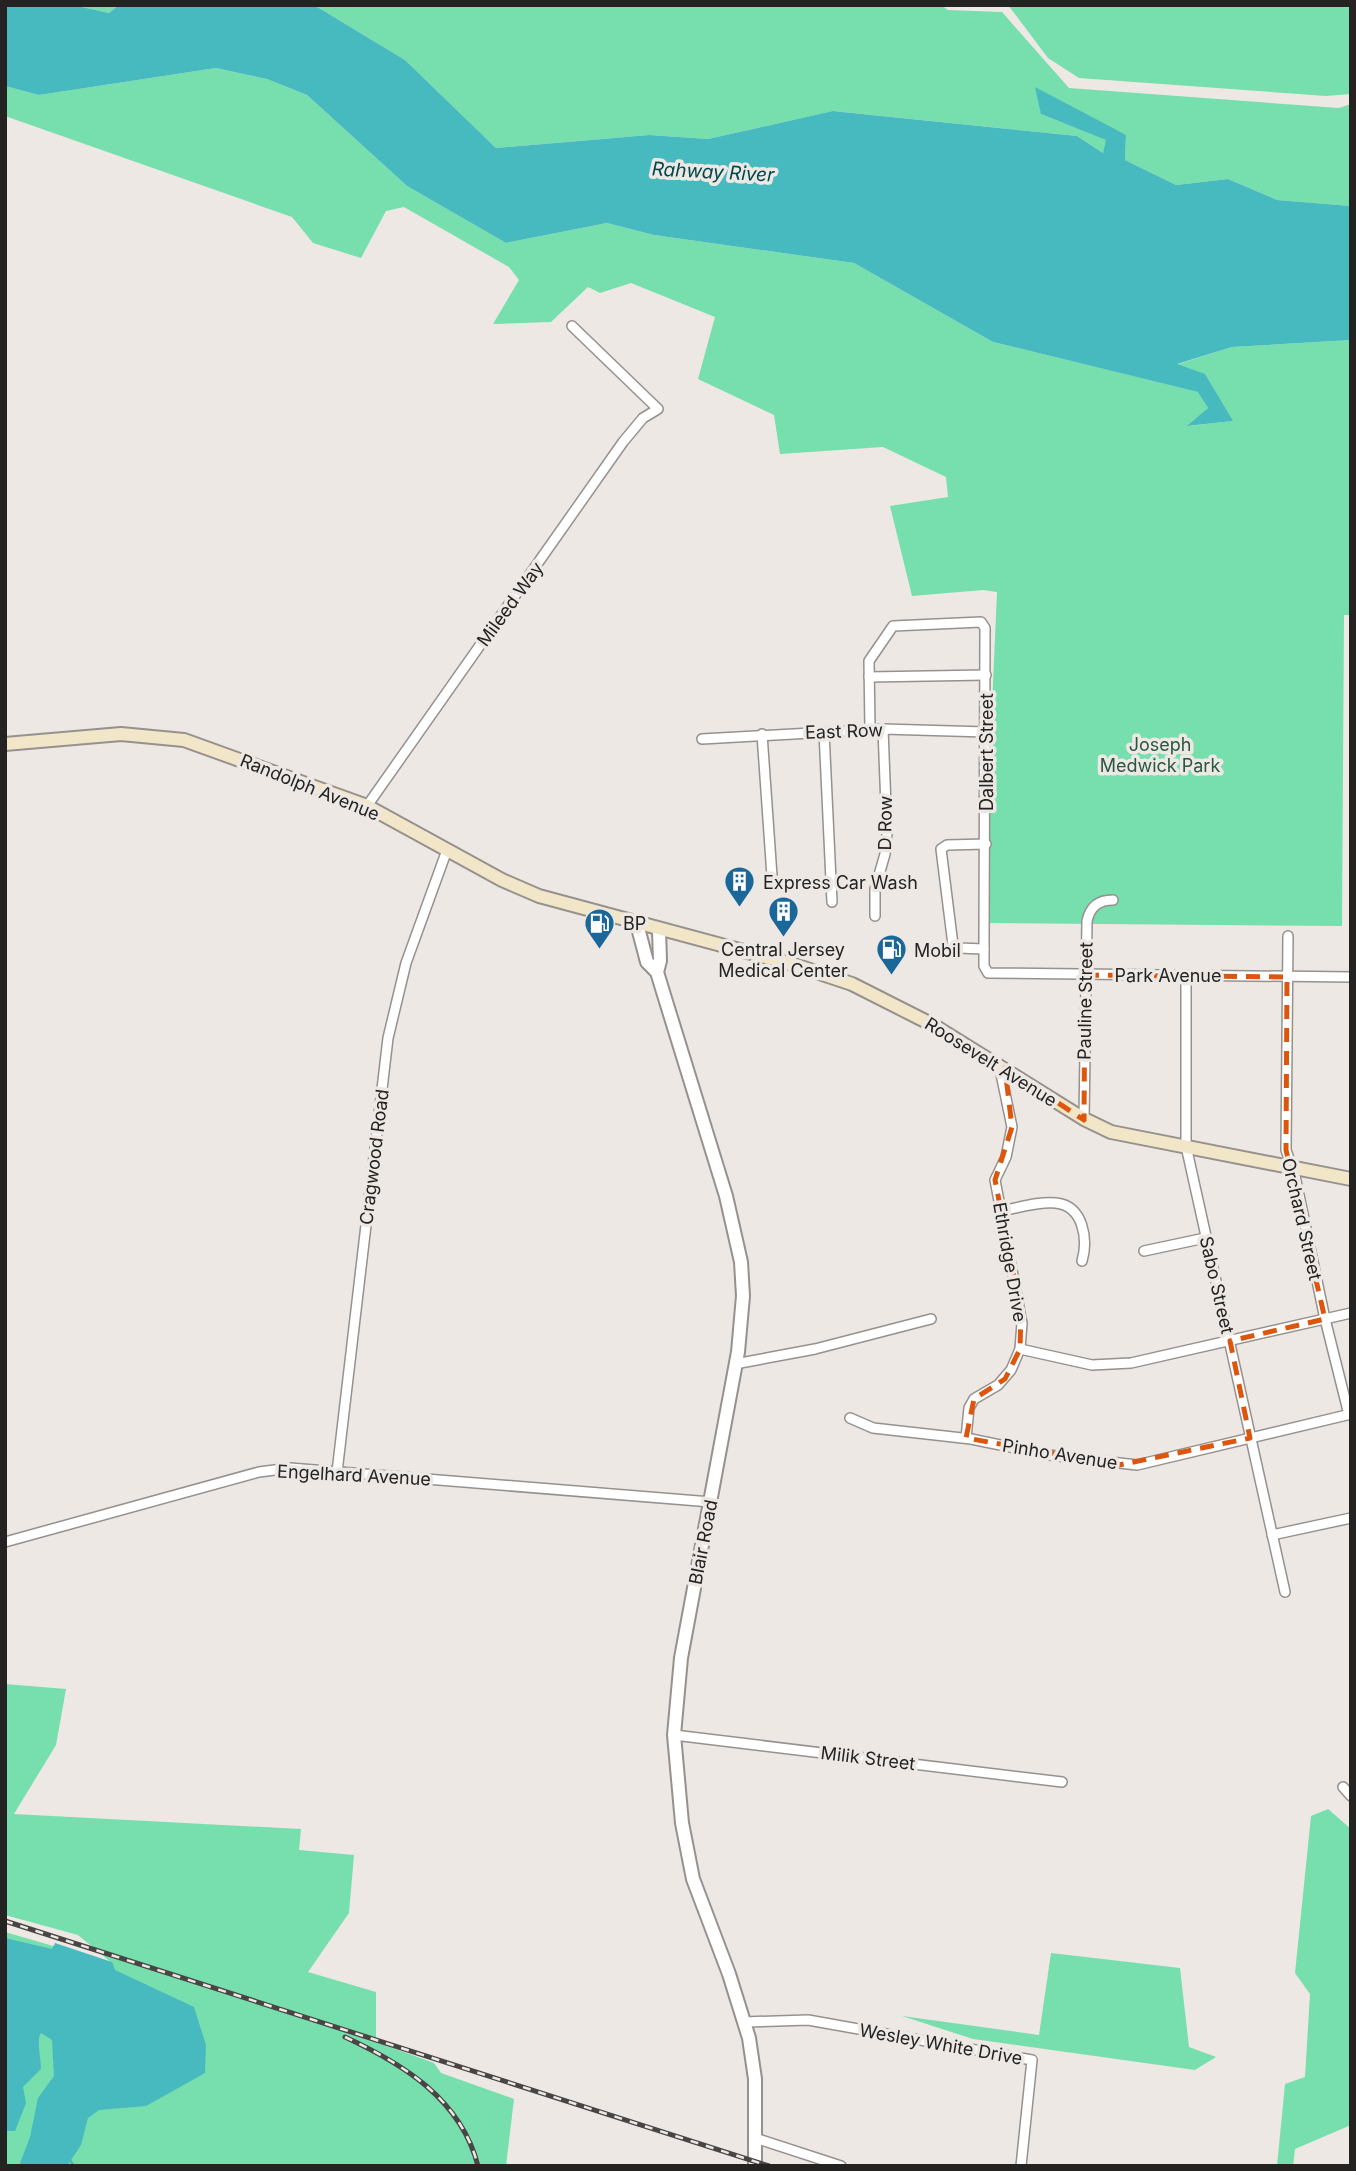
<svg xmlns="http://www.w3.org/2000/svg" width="1356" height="2171" font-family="Inter,sans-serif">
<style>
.green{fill:#76dfad}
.water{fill:#47bac0}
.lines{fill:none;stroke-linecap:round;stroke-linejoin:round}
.stream{stroke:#47bac0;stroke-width:2.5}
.minor-casing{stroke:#96918e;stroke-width:12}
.tertiary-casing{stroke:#96918e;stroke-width:16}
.secondary-casing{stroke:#96918e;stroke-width:16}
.minor{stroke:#fff;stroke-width:9}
.tertiary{stroke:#fff;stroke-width:12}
.secondary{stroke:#f2e6c8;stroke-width:12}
.rail-casing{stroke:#484544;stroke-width:5}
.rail{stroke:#ede8e4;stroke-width:2.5;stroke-dasharray:8;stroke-linecap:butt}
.marked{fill:none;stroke:#de560d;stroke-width:5;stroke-dasharray:14 9;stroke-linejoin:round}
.labels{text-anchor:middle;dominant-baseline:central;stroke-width:7;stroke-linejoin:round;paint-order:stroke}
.street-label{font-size:18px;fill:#252322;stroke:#ede8e4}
.park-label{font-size:18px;fill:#295741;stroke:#ede8e4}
.poi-label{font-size:18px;fill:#252322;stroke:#ede8e4;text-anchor:start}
.water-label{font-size:19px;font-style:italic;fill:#00484b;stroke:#ede8e4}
</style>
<rect width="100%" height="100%" fill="#ede8e4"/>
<g class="green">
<path d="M 73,5 L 119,5 L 109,13 Z"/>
<path d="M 314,5 L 941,5 L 948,10 L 1002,12 L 1069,88 L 1339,108 L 1351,104 L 1351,206 L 1277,200 L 1228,179 L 1176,185 L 1125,160 L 1126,135 L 1041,114 L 1107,140 L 1103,153 L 1077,136 L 834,111 L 708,139 L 649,135 L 496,148 L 405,60 Z"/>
<path d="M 1008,5 L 1351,5 L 1351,94 L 1326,96 L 1079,78 L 1048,58 Z"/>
<path d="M 216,68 L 267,79 L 307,95 L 407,186 L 506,243 L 607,223 L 654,235 L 854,263 L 993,342 L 1199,392 L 1208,408 L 1189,426 L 1232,421 L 1175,365 L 1232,347 L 1351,340 L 1351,615 L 1344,615 L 1342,926 L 987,923 L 986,844 L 997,592 L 983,590 L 912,596 L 890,506 L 948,497 L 946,477 L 883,447 L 780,454 L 774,415 L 698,379 L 715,317 L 631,283 L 600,293 L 588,287 L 551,322 L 493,324 L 519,280 L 509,267 L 404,207 L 386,211 L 361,258 L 313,243 L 292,217 L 5,116 L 5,86 L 39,95 Z"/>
<path d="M 5,1684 L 66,1689 L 56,1745 L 14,1814 L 301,1829 L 299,1850 L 354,1855 L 349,1913 L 308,1972 L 376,1992 L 376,2042 L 434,2063 L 441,2073 L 514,2099 L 506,2166 L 5,2166 L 5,1932 L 112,1963 L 78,1935 L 5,1915 Z"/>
<path d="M 1328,1809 L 1351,1829 L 1351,2125 L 1295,2149 L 1293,2166 L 1277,2166 L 1285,2084 L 1305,2077 L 1310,1994 L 1295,1973 L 1311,1816 Z"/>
<path d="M 1051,1953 L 1180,1968 L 1189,2047 L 1216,2057 L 1195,2070 L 973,2039 L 902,2016 L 1039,2035 Z"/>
</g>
<g class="water">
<path d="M 5,5 L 73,5 L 109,13 L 119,5 L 314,5 L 405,60 L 496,148 L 649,135 L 708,139 L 833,111 L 1077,136 L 1103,153 L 1106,140 L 1041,114 L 1035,87 L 1126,135 L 1125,160 L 1176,185 L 1228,179 L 1277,200 L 1351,206 L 1351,340 L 1232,347 L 1177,364 L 1205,374 L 1233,421 L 1187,426 L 1208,408 L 1198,392 L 993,342 L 854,263 L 654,235 L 607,223 L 506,243 L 407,186 L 307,95 L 267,79 L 216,68 L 39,95 L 5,86 Z"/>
<path d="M 5,1938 L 52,1949 L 55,1943 L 112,1962 L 115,1970 L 194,2007 L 206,2045 L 205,2073 L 146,2106 L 99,2110 L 88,2118 L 81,2145 L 67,2166 L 19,2166 L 30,2137 L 38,2098 L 54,2076 L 52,2040 L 41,2033 C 36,2041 41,2057 41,2069 L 23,2087 L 26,2103 L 15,2131 L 5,2131 Z"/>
</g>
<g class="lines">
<path class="stream" d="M 70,2160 L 74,2166"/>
<defs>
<g id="minor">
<path d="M 869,677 L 986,675"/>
<path d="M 870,730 L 869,661 L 893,626 L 981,622 L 985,628 L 984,941 L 984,966 L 988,973 L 1351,977"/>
<path d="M 824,732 L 832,902"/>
<path d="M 762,734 L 772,876"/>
<path d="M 702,739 L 883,729 L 986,732"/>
<path d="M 367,806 L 623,442 L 643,418 L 658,409 L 572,326"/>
<path d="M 875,916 L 875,889 L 885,854 L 887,833 L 883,729"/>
<path d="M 1288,936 L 1286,1150 L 1295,1176 L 1325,1319 L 1349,1415"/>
<path d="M 984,949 L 958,948 L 953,945 L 941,849 L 947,845 L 986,844"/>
<path d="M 1186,975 L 1186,1146 L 1285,1592"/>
<path d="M 1084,1119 L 1087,921 C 1090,907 1098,900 1113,900"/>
<path d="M 1001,1211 C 1018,1208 1039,1201 1056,1203 C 1084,1206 1088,1240 1082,1261"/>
<path d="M 1144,1251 L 1205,1238"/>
<path d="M 1020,1349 L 1092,1365 L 1131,1363 L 1351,1313"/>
<path d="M 735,1364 L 815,1349 L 931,1319"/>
<path d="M 850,1418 L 873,1428 L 971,1439 L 1049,1455 L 1137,1465 L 1351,1414"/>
<path d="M 966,1438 L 969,1408 L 974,1399 L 998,1385 L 1011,1370 L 1020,1349 L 1022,1323 L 995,1180 L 1006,1157 L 1012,1127 L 1001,1074 L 1005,1068"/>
<path d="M 337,1472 L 388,1038 L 406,963 L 447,850"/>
<path d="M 1272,1535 L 1351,1518"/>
<path d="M 5,1542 L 259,1472 L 290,1468 L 711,1502"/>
<path d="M 674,1735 L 1062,1782"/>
<path d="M 1343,1787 L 1351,1796"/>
<path d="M 744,2022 L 808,2020 L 1032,2060 L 1021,2166"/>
<path d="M 755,2138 L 841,2166"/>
</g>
<g id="tertiary">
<path d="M 637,924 L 647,962 L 657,972 L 664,995 L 726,1196 L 741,1262 L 743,1296 L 738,1352 L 681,1658 L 674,1735 L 682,1823 L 693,1879 L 729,1974 L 749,2038 L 755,2079 L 755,2166"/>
<path d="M 657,972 L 660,961 L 659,930"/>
</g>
<path id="secondary" d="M 5,744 L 121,734 L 184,740 L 367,806 L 502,880 L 539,896 L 792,964 L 852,984 L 933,1025 L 1084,1119 L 1111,1132 L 1351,1179"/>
</defs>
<use href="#minor" class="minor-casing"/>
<use href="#tertiary" class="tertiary-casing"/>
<use href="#secondary" class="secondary-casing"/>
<use href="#minor" class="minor"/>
<use href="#tertiary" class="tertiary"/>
<use href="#secondary" class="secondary"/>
<defs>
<g id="rail">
<path d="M 5,1921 L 769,2166"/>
<path d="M 345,2037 C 403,2064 461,2099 478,2166"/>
</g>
</defs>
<use href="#rail" class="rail-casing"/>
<use href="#rail" class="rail"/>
</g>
<path class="marked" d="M 1085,975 L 1287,977 L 1286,1150 L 1325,1319 L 1230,1341 L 1250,1438 L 1119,1465 L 966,1438 L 974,1399 L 1005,1379 L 1020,1349 L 1021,1311 L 995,1180 L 1012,1127 L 1005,1068 L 1084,1120 Z"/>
<defs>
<symbol id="building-pin" viewBox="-11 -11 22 30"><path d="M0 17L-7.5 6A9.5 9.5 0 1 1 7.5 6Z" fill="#1b679a" stroke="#ede8e4"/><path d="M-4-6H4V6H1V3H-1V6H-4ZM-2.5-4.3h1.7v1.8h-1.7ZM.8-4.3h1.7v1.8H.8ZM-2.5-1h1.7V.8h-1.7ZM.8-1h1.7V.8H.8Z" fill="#fff"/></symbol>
<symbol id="fuel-pin" viewBox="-11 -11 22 30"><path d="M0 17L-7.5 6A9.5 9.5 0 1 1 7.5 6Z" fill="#1b679a" stroke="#ede8e4"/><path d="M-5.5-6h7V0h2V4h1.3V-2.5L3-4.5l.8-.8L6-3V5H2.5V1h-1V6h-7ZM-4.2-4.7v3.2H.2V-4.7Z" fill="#fff"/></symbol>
</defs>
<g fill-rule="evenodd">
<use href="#building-pin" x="722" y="864" width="35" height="47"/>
<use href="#building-pin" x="766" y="894" width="35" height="47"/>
<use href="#fuel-pin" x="582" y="906" width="35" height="47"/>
<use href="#fuel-pin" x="874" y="932" width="35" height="47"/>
</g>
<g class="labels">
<g class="street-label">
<text transform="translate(510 604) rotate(-54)">Mileed Way</text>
<text transform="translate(844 731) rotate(-2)">East Row</text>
<text transform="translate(986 752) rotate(-90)">Dalbert Street</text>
<text transform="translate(310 787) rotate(22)">Randolph Avenue</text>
<text transform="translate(885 823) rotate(-89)">D Row</text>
<text x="1168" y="975">Park Avenue</text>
<text transform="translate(1085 1001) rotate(-89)">Pauline Street</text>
<text transform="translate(991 1062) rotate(32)">Roosevelt Avenue</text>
<text transform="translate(374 1157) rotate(-83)">Cragwood Road</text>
<text transform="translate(1302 1219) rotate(77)">Orchard Street</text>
<text transform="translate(1010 1262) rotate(80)">Ethridge Drive</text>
<text transform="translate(1217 1285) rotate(77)">Sabo Street</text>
<text transform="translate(1060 1454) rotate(9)">Pinho Avenue</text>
<text transform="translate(354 1475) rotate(3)">Engelhard Avenue</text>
<text transform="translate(703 1542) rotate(-79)">Blair Road</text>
<text transform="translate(868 1758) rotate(7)">Milik Street</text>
<text transform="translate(941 2044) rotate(10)">Wesley White Drive</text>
</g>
<g class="park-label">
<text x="1160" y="744">Joseph<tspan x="1160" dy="21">Medwick Park</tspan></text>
</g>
<g class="poi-label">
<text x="763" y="882">Express Car Wash</text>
<text x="623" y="923">BP</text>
<text x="783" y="949" text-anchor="middle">Central Jersey<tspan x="783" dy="21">Medical Center</tspan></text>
<text x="914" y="950">Mobil</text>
</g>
<g class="water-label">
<text transform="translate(713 172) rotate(3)">Rahway River</text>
</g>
</g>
<rect width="1356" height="2171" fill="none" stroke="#252322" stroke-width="14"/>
</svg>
